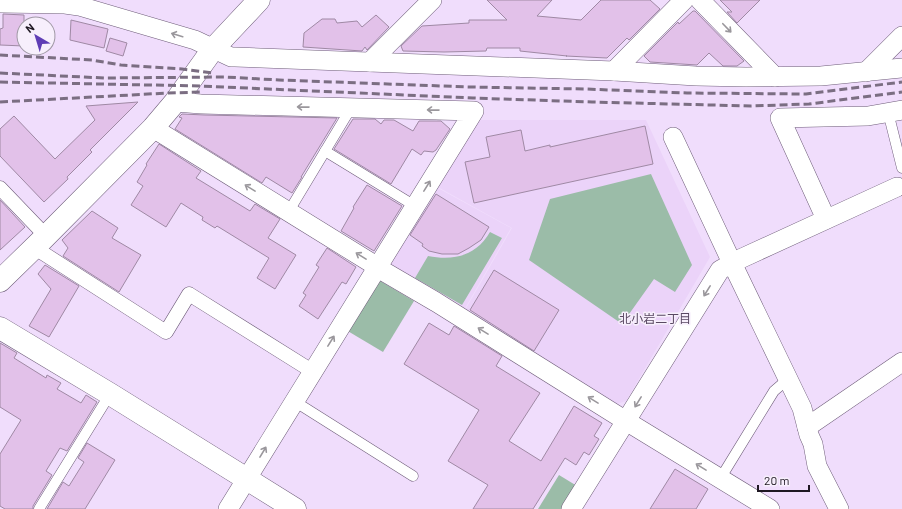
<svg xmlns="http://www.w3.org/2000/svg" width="902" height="509" font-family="Barlow,'Noto Sans JP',sans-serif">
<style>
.built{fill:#ebd3f9}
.green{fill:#9bbca8}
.building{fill:#e2c1e9;stroke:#9f89a4}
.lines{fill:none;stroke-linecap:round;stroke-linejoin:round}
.service-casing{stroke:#6e5d79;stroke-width:11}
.pedestrian-casing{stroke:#6e5d79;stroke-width:15}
.minor-casing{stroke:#6e5d79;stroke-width:20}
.tertiary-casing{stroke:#6e5d79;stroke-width:23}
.service{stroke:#fff;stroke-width:10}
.pedestrian{stroke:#fff;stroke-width:14}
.minor{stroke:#fff;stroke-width:19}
.tertiary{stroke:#fff;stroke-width:22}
.rail{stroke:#7b6e82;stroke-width:3;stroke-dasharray:8 4;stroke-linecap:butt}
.oneway{stroke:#9a979c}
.labels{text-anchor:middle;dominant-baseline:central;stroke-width:3;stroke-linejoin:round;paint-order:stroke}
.neighbourhood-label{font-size:12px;fill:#5a4963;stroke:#f7effc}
</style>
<rect width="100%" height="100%" fill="#f0ddfc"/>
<g class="built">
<path d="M 477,120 L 646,120 L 710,257 L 626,401 L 617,404 L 464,312 L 512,228 L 436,186 Z"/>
<path d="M 436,187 L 511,228 L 463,312 L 387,267 Z"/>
</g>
<g class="green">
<path d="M 651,174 L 692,265 L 675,292 L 654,279 L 622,324 L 529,260 L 550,199 Z"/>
<path d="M 490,232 L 502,238 L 462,305 L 415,278 L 428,256 C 454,261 476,256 490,232 Z"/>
<path d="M 377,279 L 414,301 L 383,352 L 346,330 Z"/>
<path d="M 559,475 L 577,486 L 563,509 L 538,509 Z"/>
</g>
<g class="building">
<path d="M 487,0 L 552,0 L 537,16 L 581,20 L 601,0 L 650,0 L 660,9 L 629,40 L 627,38 L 607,58 L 566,56 L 567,56 L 520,51 L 520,48 L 487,48 L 486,51 L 444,52 L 403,51 L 401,46 L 422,26 L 469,23 L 469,20 L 507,20 Z"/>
<path d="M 720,0 L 760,0 L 737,23 L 727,12 L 732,12 Z"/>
<path d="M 693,11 L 695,11 L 744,61 L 737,66 L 723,66 L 709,53 L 697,65 L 650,62 L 644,56 L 678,22 L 679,24 Z"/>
<path d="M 3,14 L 24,15 L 24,46 L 0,45 L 0,29 L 3,28 Z"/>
<path d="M 376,15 L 389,27 L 367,50 L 365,47 L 362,51 L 303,47 L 304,33 L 322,19 L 335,19 L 337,23 L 357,21 L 362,27 Z"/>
<path d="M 71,20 L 108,29 L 104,48 L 70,40 Z"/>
<path d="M 110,38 L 127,43 L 123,56 L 106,51 Z"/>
<path d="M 138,102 L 90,150 L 92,152 L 67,177 L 68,179 L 44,202 L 0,156 L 0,129 L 14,116 L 55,159 L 95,120 L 86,106 Z"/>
<path d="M 182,114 L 205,115 L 337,118 L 301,177 L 302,177 L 292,193 L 266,177 L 262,183 L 175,129 L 182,118 L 179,117 Z"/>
<path d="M 353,119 L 375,119 L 381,124 L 384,120 L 394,120 L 413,131 L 419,121 L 441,121 L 450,129 L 436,150 L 433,152 L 424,151 L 421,155 L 412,149 L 391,184 L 334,149 Z"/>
<path d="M 645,126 L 653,164 L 474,203 L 465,162 L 490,157 L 486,137 L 521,130 L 525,151 L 550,145 L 550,147 Z"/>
<path d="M 159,144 L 201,171 L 196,178 L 250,211 L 255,204 L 280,219 L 268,238 L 296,255 L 275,289 L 257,278 L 269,258 L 217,226 L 215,228 L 202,220 L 203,217 L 181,203 L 166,227 L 131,205 L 143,186 L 137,182 L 147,165 L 146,164 Z"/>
<path d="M 367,185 L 402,206 L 374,251 L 341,231 L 354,208 L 353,207 Z"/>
<path d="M 436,194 L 489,227 L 481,240 L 469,248 L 458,254 L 442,254 L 429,251 L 422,246 L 423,244 L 410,235 Z"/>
<path d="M 0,200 L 25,227 L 0,250 Z"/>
<path d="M 92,211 L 118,228 L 112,238 L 141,255 L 119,292 L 63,256 L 68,248 L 62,240 Z"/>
<path d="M 327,248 L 356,267 L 346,284 L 342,282 L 318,319 L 299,306 L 306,295 L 303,293 L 319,267 L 316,265 Z"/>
<path d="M 45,265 L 79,286 L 49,337 L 29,326 L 51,289 L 38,274 Z"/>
<path d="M 494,270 L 559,310 L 534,351 L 470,310 Z"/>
<path d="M 429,323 L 449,335 L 454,326 L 502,356 L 496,366 L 540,393 L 509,441 L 541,461 L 574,406 L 602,423 L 594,436 L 599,439 L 589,455 L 584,452 L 576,465 L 565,458 L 533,509 L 473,509 L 488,485 L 448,461 L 479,410 L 404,364 Z"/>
<path d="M 0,343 L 17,353 L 14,358 L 46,378 L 47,375 L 61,383 L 57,389 L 81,403 L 86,395 L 97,402 L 67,451 L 60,448 L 46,471 L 52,475 L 33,506 L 33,509 L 5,509 L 0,506 L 0,454 L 21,420 L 0,407 Z"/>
<path d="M 87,443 L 115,460 L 85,509 L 47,509 L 63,482 L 69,486 L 84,462 L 78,458 Z"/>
<path d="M 675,469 L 708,489 L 696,509 L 650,509 Z"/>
</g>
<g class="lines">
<defs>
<g id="service">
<path d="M 888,112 L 902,168"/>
<path d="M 325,151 L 415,206"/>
<path d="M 289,211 L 351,108"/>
<path d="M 294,401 L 413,476"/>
<path d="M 720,479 L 774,391 L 788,379"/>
<path d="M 39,509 L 110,394"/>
</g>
<g id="pedestrian">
<path d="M 0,188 L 46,236"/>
<path d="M 35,248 L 166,332 L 189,294 L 312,371"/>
</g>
<g id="minor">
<path d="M 700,0 L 775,77"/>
<path d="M 0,3 L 65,4 L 79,6 L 195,40 L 231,57 L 235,57 L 614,71 L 696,76 L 746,77 L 821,76 L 902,68"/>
<path d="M 370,62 L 432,0"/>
<path d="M 614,71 L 684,0"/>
<path d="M 866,72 L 902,36"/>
<path d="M 175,102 L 201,104 L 474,111 C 392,244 309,376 228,509"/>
<path d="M 153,128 L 373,264 L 383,271 L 436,302 L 626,421 L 770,509"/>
<path d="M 673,137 L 732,263 L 802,408 L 809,435 L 813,444 L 817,466 L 839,509"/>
<path d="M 826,219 L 780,118 L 868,116 L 902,110"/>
<path d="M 807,427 L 902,362"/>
<path d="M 571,509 L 720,270 L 740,259 L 897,187"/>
</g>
<g id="tertiary">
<path d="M 0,281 L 43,239 L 153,128 L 175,102 L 213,49 L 259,0"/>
<path d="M 0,328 L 110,394 L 295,509"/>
</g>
</defs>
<use href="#service" class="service-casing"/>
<use href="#pedestrian" class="pedestrian-casing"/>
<use href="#minor" class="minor-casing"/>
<use href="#tertiary" class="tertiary-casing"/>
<use href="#service" class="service"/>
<use href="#pedestrian" class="pedestrian"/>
<use href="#minor" class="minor"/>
<use href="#tertiary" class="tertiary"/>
<g class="rail">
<path d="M 0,55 L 92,60 L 121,65 L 182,69 L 213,73"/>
<path d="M 0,73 L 104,78 L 225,77 L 279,80 L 470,87 L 585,89 L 687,93 L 806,94 L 902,82"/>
<path d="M 0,82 L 200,86 L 473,98 L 592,102 L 751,106 L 809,104 L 902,92"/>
<path d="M 0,102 L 168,93 L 200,92"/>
</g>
</g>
<defs><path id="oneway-shaft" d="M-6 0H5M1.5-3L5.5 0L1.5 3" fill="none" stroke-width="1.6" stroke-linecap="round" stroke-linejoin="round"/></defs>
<g class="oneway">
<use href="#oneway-shaft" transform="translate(727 28) rotate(46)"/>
<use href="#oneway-shaft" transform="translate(177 35) rotate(-163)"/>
<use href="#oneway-shaft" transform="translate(303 107) rotate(-179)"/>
<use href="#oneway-shaft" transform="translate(433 110) rotate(-179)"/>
<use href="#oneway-shaft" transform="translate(427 186) rotate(-58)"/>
<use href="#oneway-shaft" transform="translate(250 188) rotate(-148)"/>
<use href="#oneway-shaft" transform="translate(361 256) rotate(-148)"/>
<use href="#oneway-shaft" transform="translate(707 291) rotate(122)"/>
<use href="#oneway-shaft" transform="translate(483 331) rotate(-148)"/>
<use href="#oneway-shaft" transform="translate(331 341) rotate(-58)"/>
<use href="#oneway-shaft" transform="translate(593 400) rotate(-148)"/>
<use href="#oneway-shaft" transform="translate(638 402) rotate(122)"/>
<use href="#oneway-shaft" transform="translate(263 452) rotate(-59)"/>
<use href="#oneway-shaft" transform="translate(701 467) rotate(-148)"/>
</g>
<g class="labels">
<g class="neighbourhood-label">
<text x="655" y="318">北小岩二丁目</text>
</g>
</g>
<g transform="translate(36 36) rotate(322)"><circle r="19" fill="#f7effc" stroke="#a099a5"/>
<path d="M0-3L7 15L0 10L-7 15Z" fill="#5f3db5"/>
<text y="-6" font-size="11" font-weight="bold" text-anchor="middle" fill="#1e1722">N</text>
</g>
<path d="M758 485v6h51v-6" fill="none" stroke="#1e1722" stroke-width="2"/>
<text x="764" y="485" font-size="12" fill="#1e1722" stroke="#f7effc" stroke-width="3" paint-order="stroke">20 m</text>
</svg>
